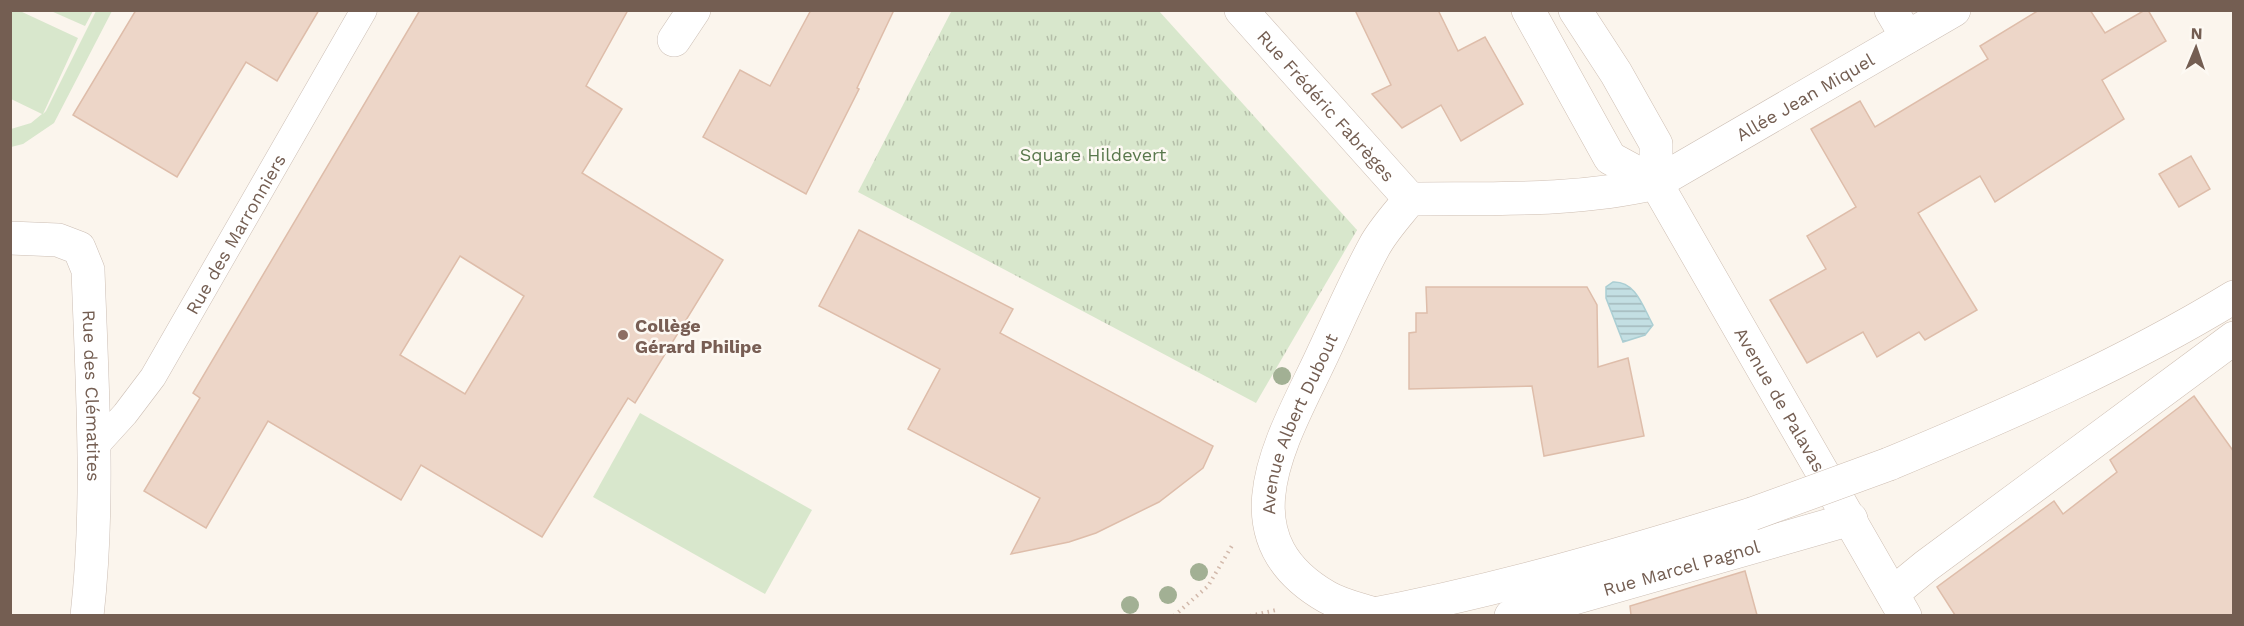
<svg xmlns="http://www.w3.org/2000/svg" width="2244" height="626" font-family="'Work Sans',sans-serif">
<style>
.grass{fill:url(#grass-tufts)}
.garden{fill:#d8e7cc}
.water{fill:url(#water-rules);stroke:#abced3;stroke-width:1.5}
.building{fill:#edd6c8;stroke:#debdaa;stroke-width:1.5;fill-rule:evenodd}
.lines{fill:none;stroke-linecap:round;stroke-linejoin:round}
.lane-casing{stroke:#ccbeb4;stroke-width:27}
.street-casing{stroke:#ccbeb4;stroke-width:34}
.secondary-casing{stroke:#cebeb2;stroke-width:34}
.path{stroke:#d2b9ab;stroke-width:4;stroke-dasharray:1.5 4.5;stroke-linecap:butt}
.lane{stroke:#fff;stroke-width:26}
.street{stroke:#fff;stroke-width:33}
.secondary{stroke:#fff;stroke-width:33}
.secondary-bridge-casing{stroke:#cebeb2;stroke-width:34;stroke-linecap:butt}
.secondary-bridge{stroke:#fff;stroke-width:33}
.tree{fill:#a2b094}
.education-dot{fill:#8d6e63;stroke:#fdf9f3;stroke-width:2}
.labels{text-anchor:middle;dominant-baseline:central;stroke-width:5;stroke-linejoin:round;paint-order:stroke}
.street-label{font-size:18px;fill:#745e52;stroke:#fdf9f3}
.park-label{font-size:18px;fill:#59784c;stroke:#fdf9f3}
.education-label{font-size:18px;font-weight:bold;fill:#785e54;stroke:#fdf9f3;text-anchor:start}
</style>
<defs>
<pattern id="grass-tufts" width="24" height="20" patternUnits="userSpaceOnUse" patternTransform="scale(1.5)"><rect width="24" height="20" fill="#d8e7cc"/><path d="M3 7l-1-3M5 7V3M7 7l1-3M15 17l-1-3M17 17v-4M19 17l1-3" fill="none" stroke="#b4bea8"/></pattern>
<pattern id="water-rules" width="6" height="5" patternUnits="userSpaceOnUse" patternTransform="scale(1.5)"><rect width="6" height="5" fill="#c3dfe3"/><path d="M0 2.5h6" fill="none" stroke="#a3b8bb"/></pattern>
</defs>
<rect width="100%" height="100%" fill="#fbf5ed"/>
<path class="grass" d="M 952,10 L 1159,11 L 1357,230 L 1256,403 L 858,192 Z"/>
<g class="garden">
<path d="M 11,10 L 20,11 L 78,38 L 43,114 L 46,111 L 96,11 L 112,11 L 54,123 L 23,144 L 11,147 L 11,129 L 31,123 L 42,114 L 11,99 Z"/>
<path d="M 51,11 L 93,10 L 93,11 L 85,26 Z"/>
<path d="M 640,413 L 812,510 L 765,594 L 593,497 Z"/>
</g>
<path class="water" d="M 1613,282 C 1636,281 1643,307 1653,325 L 1645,335 L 1623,342 L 1606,298 L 1606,287 Z"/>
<g class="building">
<path d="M 136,10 L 319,10 L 277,81 L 246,62 L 177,177 L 73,115 Z"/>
<path d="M 420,10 L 628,10 L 586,86 L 622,109 L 582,173 L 723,260 L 635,403 L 628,398 L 542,537 L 421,465 L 401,500 L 268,421 L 206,528 L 144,491 L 200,398 L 193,393 ZM 460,256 L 524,296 L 465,394 L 400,355 Z"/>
<path d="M 811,10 L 894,10 L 857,88 L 859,89 L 806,194 L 703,137 L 740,70 L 770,86 Z"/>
<path d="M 1355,10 L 1438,10 L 1458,51 L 1485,37 L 1523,104 L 1461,141 L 1441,105 L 1402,128 L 1372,94 L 1391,85 Z"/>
<path d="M 2039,10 L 2090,10 L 2105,33 L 2145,10 L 2148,10 L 2166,41 L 2102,80 L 2124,119 L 1995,202 L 1980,176 L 1918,213 L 1977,310 L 1925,340 L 1919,332 L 1877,357 L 1863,332 L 1807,363 L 1770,300 L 1826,269 L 1807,236 L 1856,207 L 1811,129 L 1860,101 L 1875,127 L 1988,59 L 1980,46 Z"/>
<path d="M 2191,156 L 2210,189 L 2179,207 L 2159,174 Z"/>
<path d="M 859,230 L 1013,309 L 1000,333 L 1213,446 L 1203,468 L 1159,502 L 1096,533 L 1069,542 L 1011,554 L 1040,498 L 908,429 L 940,369 L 819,306 Z"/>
<path d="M 1426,287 L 1587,287 L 1597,305 L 1598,367 L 1628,358 L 1644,436 L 1544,456 L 1532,386 L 1409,389 L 1409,333 L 1416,332 L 1416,313 L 1427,313 Z"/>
<path d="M 2194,396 L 2234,452 L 2234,615 L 1955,615 L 1937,587 L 2054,501 L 2063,514 L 2117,472 L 2110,460 Z"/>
<path d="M 1745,571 L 1757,615 L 1631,615 L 1630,606 Z"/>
</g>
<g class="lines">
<defs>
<g id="lane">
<path id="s1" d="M 95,447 L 125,414 L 153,377 L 364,10"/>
</g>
<g id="street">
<path id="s2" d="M 1241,10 L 1410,199"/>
<path d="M 1891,10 L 1907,37"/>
<path d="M 674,40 L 694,10"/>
<path id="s3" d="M 1656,183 L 1954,10"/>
<path id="s4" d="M 10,238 L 58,240 L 79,248 L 88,270 C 92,385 100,501 87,616"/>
<path id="s5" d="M 1511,616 L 1851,519"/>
</g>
<g id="secondary">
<path id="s6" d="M 1528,10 L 1610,158 L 1656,183 L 1905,616"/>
<path d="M 1575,10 L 1616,73 L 1656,144 L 1656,183"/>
<path d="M 1889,464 C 2007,415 2124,364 2234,297"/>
<path d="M 1893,593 L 1926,566 L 2234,338"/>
<path id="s7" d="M 1374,614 C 1359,609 1341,605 1327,597 C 1223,537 1281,442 1319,362 C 1337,324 1354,284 1374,247 C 1383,230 1398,214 1410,199 C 1491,198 1575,202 1656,183"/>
<path d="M 1364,616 C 1496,591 1624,554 1752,514"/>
</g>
</defs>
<use href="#lane" class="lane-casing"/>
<use href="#street" class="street-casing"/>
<use href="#secondary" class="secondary-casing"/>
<g class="path">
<path d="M 1174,616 L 1208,586 L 1233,544"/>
<path d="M 1250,616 L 1276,610"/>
</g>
<use href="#lane" class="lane"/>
<use href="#street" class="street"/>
<use href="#secondary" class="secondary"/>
<defs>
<path id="secondary-bridge" d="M 1752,514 L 1889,464"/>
</defs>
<use href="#secondary-bridge" class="secondary-bridge-casing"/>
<use href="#secondary-bridge" class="secondary-bridge"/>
</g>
<g class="tree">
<circle cx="1282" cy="376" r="9"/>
<circle cx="1199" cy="572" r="9"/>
<circle cx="1168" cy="595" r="9"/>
<circle cx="1130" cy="605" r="9"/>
</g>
<circle class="education-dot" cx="623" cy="335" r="6"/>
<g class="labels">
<g class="street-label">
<text stroke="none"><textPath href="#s3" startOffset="172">Allée Jean Miquel</textPath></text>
<text stroke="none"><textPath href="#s2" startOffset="128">Rue Frédéric Fabrèges</textPath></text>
<text stroke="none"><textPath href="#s1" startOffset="256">Rue des Marronniers</textPath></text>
<text stroke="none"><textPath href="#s4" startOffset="220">Rue des Clématites</textPath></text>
<text stroke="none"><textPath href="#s6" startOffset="471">Avenue de Palavas</textPath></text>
<text stroke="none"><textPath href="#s7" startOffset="252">Avenue Albert Dubout</textPath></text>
<text stroke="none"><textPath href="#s5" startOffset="177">Rue Marcel Pagnol</textPath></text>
</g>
<g class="park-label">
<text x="1093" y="154">Square Hildevert</text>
</g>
<g class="education-label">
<text x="635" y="325">Collège<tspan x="635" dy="21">Gérard Philipe</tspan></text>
</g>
</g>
<rect width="2244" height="626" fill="none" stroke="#745e52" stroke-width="24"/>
<g transform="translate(2196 48) rotate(2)" stroke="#fdf9f3" stroke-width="4.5" paint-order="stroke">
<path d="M0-4.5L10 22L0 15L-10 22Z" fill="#745e52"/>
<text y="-9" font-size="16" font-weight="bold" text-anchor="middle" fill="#745e52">N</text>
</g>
</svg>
